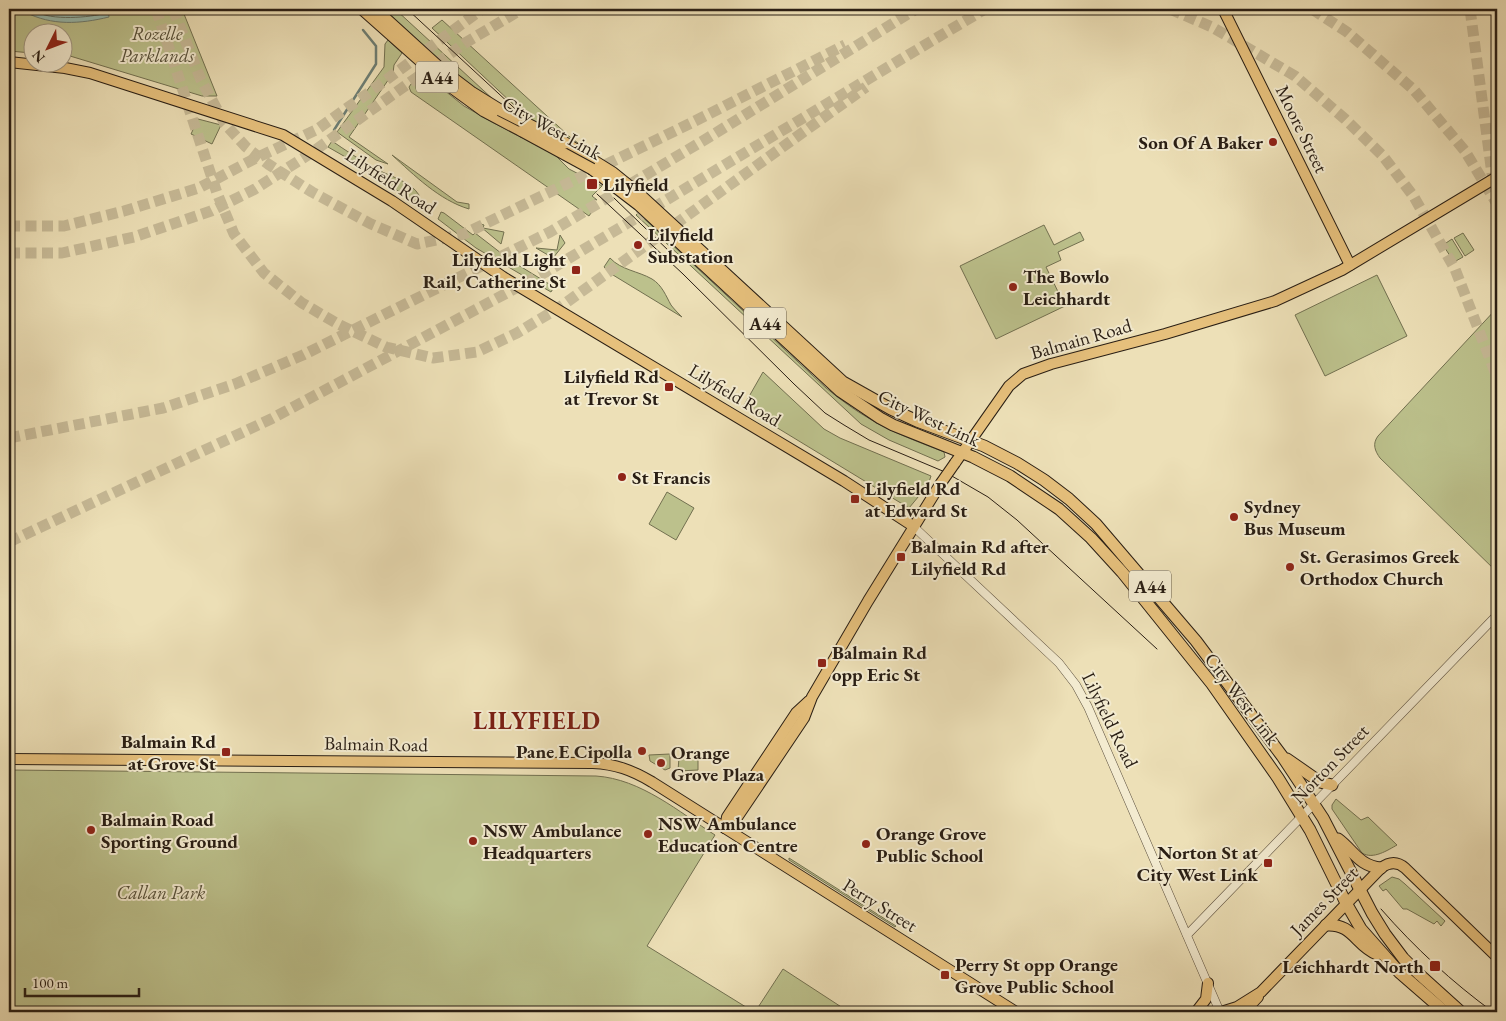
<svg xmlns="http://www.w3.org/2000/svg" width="1506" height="1021" font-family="'EB Garamond',serif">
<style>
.green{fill:#bcc18c;stroke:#727050}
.water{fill:#99bdb2;stroke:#6c7d73}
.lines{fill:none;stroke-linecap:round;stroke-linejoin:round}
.shore{stroke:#616e63;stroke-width:1}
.stream{stroke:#6c7d73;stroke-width:2.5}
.highway-tunnel{stroke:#c6b996;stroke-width:11;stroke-dasharray:11 5.5;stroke-linecap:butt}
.minor-casing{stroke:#5a4e3d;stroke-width:9}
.major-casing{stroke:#291e14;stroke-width:12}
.highway-casing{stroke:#291e14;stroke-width:13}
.minor{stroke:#f3ebd0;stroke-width:8}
.major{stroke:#e6c07c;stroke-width:10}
.highway{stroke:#e6c07c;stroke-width:11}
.tram{stroke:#291e14;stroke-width:1}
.major-bridge-casing{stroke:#291e14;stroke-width:12;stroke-linecap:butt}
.highway-bridge-casing{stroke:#291e14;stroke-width:13;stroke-linecap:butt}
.major-bridge{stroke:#e6c07c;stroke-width:10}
.highway-bridge{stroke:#e6c07c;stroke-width:11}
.poi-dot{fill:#8f2418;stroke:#f3ebd0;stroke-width:2}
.labels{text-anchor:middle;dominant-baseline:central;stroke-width:4;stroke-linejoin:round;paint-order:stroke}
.shield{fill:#f3ebd0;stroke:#665c4c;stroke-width:1}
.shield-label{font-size:18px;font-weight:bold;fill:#291e14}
.park-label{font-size:19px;font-style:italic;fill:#554f38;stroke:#f3ebd0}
.street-label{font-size:19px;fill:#291e14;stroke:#f3ebd0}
.poi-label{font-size:19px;font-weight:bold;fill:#291e14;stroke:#f3ebd0;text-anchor:start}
.district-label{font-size:24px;font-weight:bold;letter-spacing:1px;fill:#7a1f14;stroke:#f3ebd0}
</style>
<rect width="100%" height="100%" fill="#ede0b7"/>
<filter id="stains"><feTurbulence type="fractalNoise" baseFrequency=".004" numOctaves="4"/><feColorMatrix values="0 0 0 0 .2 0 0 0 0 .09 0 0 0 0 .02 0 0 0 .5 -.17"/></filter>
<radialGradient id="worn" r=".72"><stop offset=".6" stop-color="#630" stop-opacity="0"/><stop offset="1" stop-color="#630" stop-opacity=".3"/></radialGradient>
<g class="green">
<path d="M 9,9 L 184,9 L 184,14 L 217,96 L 202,96 L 70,56 L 63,56 L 62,32 L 32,32 L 32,53 L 9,51 Z"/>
<path d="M 382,9 L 395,9 L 496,102 L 459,79 Z"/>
<path d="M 442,20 L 570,137 L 590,152 L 551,130 L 531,121 L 432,28 Z"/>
<path d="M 388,40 L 402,53 L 394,65 L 393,73 L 349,137 L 388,164 L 376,160 L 337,132 L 384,67 L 385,44 Z"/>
<path d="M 420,71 L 464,106 L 492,122 L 555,155 L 569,169 L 602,186 L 592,196 L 597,200 L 595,199 L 592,202 L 595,207 L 589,216 L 411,92 L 409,87 Z"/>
<path d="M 198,119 L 221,125 L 212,144 L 191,134 Z"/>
<path d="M 332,141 C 345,150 359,159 372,167 C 386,175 411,181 419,195 L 417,204 L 363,167 L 328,147 Z"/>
<path d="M 392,155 L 457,202 L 469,204 L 469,209 C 439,200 414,175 392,155 Z"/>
<path d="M 441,212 L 444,213 L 473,235 L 475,233 L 510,260 L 554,287 L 551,292 L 476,248 L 438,219 Z"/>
<path d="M 638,213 L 826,388 C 840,399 854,410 870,419 C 893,433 919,442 944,452 L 945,457 L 938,461 L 889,440 L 861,424 L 636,215 Z"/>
<path d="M 481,224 L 484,225 L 483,228 L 504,232 L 501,244 L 481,227 Z"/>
<path d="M 1044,225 L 1054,245 L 1080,232 L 1084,240 L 1058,252 L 1061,260 L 1046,267 L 1065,306 L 996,339 L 960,266 Z"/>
<path d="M 1463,233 L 1474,250 L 1465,256 L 1454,238 Z"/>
<path d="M 560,235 L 565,243 L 553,258 L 536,248 L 557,250 Z"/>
<path d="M 1452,239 L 1463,257 L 1454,262 L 1443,245 Z"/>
<path d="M 610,258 C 621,270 638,271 652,279 C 662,285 666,296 671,305 C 674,309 678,313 682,317 L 613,275 L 604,267 Z"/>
<path d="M 1377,275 L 1407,336 L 1325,376 L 1295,315 Z"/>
<path d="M 1497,308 L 1497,572 L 1380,458 C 1375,451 1372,444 1378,436 Z"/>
<path d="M 763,372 L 824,429 L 840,438 L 931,476 L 928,485 L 909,508 L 743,407 Z"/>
<path d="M 667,492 L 694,508 L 676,540 L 649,524 Z"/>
<path d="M 670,754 L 670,768 L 665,770 L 650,761 L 649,755 Z"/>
<path d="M 679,757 L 698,759 L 698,770 L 678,771 Z"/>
<path d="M 9,770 L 596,776 C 641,779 679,812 715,835 L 647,946 L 754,1012 L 9,1012 Z"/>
<path d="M 1336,799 L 1361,820 L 1368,817 L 1397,845 C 1388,850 1373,860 1362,853 L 1332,809 L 1332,805 Z"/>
<path d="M 789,858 L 896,926 L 895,927 L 789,860 Z"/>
<path d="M 1392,877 L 1399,879 L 1405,884 L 1445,921 L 1441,926 L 1437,921 L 1434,924 L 1407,909 L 1403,909 L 1386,889 L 1383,891 L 1379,886 Z"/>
<path d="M 783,969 L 849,1012 L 755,1012 Z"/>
</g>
<path class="water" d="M 29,9 L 108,9 L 109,17 C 80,24 52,26 25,12 Z"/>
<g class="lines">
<path class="shore" d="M 32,9 C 45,21 85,18 102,14 L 103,9"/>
<path class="stream" d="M 334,130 L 376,64 L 376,46 L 363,30"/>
<g class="highway-tunnel">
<path d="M 156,9 L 217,193 L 234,234 L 264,273 L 302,303 L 338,324 L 386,347 L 433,358 L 477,352 L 517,333 L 560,307 L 866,87"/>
<path d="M 173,9 L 201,80 L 225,124 L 246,147 L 268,164 L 312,192 L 371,224 L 417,244 L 464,234 L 691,123 L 845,45"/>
<path d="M 1170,9 L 1212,27 L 1295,76 L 1345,119 L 1383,156 L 1414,197 L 1455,269 L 1497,377"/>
<path d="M 1312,9 L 1347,32 L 1414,90 L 1465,151 L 1497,204"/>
<path d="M 1470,9 L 1494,189"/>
<path d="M 9,226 L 64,226 L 124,211 L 199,188 L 256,158 L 316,130 L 367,94 L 482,9"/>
<path d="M 9,253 L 62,253 L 134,237 L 211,211 L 255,189 L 314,151 L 465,43 L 522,9"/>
<path d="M 9,438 L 163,408 L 235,384 L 303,355 L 550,232 L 706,139 L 916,9"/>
<path d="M 9,542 L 271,419 L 546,272 L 985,9"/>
</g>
<defs>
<g id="minor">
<path d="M 913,526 L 1059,663 L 1076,685 L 1088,707 L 1220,1012"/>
<path d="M 1187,935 L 1497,615"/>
</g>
<g id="major">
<path d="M 1223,9 L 1350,265"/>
<path d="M 9,62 L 65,68 L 90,73 L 283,135 L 392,201 L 503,277 L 844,481 L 913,526"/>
<path d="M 955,463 L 1009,386 L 1023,374 L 1051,364 L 1165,334 L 1275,301 L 1342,270 L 1497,177"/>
<path d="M 9,759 L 593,763 C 615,764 632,770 652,782 L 1016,1012"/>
<path d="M 725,828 L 734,822 L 804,718 L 812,697 L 868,601 L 941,483"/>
<path d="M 725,828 L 727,817 L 796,713 L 809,701"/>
<path d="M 1196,1012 L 1206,999 L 1208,983"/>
<path d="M 1221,1012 L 1237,1007 L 1261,992 L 1381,868 C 1389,862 1397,861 1405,868 L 1497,957"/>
<path d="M 1244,1012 L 1258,997"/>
</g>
<g id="highway">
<path d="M 362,9 L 443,81 L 484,111 L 522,131"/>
<path d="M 375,9 L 442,70 L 471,92 L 500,110"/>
<path d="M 565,143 L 613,173 L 639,194 L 843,382 L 891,409 L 917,421 L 984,446 L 1017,463 L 1044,480 L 1069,499 L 1096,524 L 1196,641 L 1282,756 L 1323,818 L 1372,913 L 1385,934 L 1403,958 L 1420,975 L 1461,1012"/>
<path d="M 592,169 L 639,205 L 840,391 L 880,418 L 893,425 L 973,457 L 1010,476 L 1059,509 L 1091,538 L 1122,572 L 1212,684 L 1278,778 L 1310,830 L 1346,903 L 1361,929 L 1399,972 L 1445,1012"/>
<path d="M 1287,759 L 1320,782 L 1332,785"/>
<path d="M 1338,839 C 1353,850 1359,866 1381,868"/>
<path d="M 1326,925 C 1353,923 1356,946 1377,954"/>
</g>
</defs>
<use href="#minor" class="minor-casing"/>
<use href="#major" class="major-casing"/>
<use href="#highway" class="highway-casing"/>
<use href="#minor" class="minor"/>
<use href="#major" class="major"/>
<use href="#highway" class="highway"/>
<g class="tram">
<path d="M 407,9 L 524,117"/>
<path d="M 597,194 L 683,274 L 794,384 L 825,413 L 844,425 L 869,440 L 945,472 L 988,497 L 1017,520 L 1157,649"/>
<path d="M 614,198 L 671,253"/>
<path d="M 1381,909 C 1415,948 1452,982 1493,1012"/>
</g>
<defs>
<path id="major-bridge" d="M 941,483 L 955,463"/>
<g id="highway-bridge">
<path d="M 500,110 L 565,143"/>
<path d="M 522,131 L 592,169"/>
</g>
</defs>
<use href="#major-bridge" class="major-bridge-casing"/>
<use href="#highway-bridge" class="highway-bridge-casing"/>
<use href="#major-bridge" class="major-bridge"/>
<use href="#highway-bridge" class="highway-bridge"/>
</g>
<g class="poi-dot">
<circle cx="1273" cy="142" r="5"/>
<rect x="586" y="178" width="12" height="12" rx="2.5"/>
<circle cx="638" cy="245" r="5"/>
<rect x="571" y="265" width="10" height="10" rx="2.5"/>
<circle cx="1013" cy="287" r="5"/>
<rect x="664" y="382" width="10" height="10" rx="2.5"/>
<circle cx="622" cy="477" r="5"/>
<rect x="850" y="494" width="10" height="10" rx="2.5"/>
<circle cx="1234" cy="517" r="5"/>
<rect x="896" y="552" width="10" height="10" rx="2.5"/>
<circle cx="1290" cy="567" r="5"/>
<rect x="817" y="658" width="10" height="10" rx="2.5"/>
<circle cx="642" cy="751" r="5"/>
<rect x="221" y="747" width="10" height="10" rx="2.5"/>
<circle cx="661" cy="763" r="5"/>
<circle cx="91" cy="830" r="5"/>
<circle cx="648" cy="834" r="5"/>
<circle cx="473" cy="841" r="5"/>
<circle cx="866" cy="844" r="5"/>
<rect x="1263" y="858" width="10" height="10" rx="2.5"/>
<rect x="1429" y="960" width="12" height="12" rx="2.5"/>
<rect x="940" y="970" width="10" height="10" rx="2.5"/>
</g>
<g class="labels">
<g class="shield">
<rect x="416" y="61.5" width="42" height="31" rx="4"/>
<rect x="744" y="307.5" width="42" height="31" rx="4"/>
<rect x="1129" y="570.5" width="42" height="31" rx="4"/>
</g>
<g class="shield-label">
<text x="437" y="77">A44</text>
<text x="765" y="323">A44</text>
<text x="1150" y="586">A44</text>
</g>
<g class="park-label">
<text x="157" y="33">Rozelle<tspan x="157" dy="22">Parklands</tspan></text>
<text x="161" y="892">Callan Park</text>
</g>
<g class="street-label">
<text transform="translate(552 128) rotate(29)">City West Link</text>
<text transform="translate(1302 129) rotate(64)">Moore Street</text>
<text transform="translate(391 181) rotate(33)">Lilyfield Road</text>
<text transform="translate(1081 339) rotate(-16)">Balmain Road</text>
<text transform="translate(735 395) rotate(31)">Lilyfield Road</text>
<text transform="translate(929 418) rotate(25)">City West Link</text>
<text transform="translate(1242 699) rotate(53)">City West Link</text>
<text transform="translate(1110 720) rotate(64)">Lilyfield Road</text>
<text transform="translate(376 744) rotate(1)">Balmain Road</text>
<text transform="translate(1330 764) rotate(-46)">Norton Street</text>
<text transform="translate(1324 901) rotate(-46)">James Street</text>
<text transform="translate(880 905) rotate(32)">Perry Street</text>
</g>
<g class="poi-label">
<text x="1263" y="142" text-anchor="end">Son Of A Baker</text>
<text x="603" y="184">Lilyfield</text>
<text x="648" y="234">Lilyfield<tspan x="648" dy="22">Substation</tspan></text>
<text x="566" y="259" text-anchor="end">Lilyfield Light<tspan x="566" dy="22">Rail, Catherine St</tspan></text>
<text x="1023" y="276">The Bowlo<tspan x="1023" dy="22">Leichhardt</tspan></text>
<text x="659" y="376" text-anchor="end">Lilyfield Rd<tspan x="659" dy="22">at Trevor St</tspan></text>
<text x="632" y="477">St Francis</text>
<text x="865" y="488">Lilyfield Rd<tspan x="865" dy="22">at Edward St</tspan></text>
<text x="1244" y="506">Sydney<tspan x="1244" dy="22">Bus Museum</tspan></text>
<text x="911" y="546">Balmain Rd after<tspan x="911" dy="22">Lilyfield Rd</tspan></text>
<text x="1300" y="556">St. Gerasimos Greek<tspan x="1300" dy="22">Orthodox Church</tspan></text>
<text x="832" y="652">Balmain Rd<tspan x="832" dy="22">opp Eric St</tspan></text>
<text x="216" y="741" text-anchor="end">Balmain Rd<tspan x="216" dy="22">at Grove St</tspan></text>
<text x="632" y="751" text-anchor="end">Pane E Cipolla</text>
<text x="671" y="752">Orange<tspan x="671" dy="22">Grove Plaza</tspan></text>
<text x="101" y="819">Balmain Road<tspan x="101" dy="22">Sporting Ground</tspan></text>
<text x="658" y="823">NSW Ambulance<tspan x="658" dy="22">Education Centre</tspan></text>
<text x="483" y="830">NSW Ambulance<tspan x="483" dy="22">Headquarters</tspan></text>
<text x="876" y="833">Orange Grove<tspan x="876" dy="22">Public School</tspan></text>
<text x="1258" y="852" text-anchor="end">Norton St at<tspan x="1258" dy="22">City West Link</tspan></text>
<text x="955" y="964">Perry St opp Orange<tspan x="955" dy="22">Grove Public School</tspan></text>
<text x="1424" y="966" text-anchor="end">Leichhardt North</text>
</g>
<g class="district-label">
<text x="537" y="720">LILYFIELD</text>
</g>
</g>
<rect width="1506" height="1021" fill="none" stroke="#ede0b7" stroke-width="30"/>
<rect x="10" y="10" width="1486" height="1001" fill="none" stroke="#291e14" stroke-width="2.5"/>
<rect x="15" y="15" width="1476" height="991" fill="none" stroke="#291e14"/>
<g transform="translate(48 48) rotate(228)"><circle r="24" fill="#f3ebd0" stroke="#a29985"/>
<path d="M0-4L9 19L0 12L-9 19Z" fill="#8f2418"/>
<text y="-8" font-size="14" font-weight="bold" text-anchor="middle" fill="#291e14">N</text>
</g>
<path d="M25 988v8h114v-8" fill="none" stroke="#291e14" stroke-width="2.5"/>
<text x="32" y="988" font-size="15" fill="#291e14" stroke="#f3ebd0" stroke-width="4" paint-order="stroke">100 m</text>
<rect width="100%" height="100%" filter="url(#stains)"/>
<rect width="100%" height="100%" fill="url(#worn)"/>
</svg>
